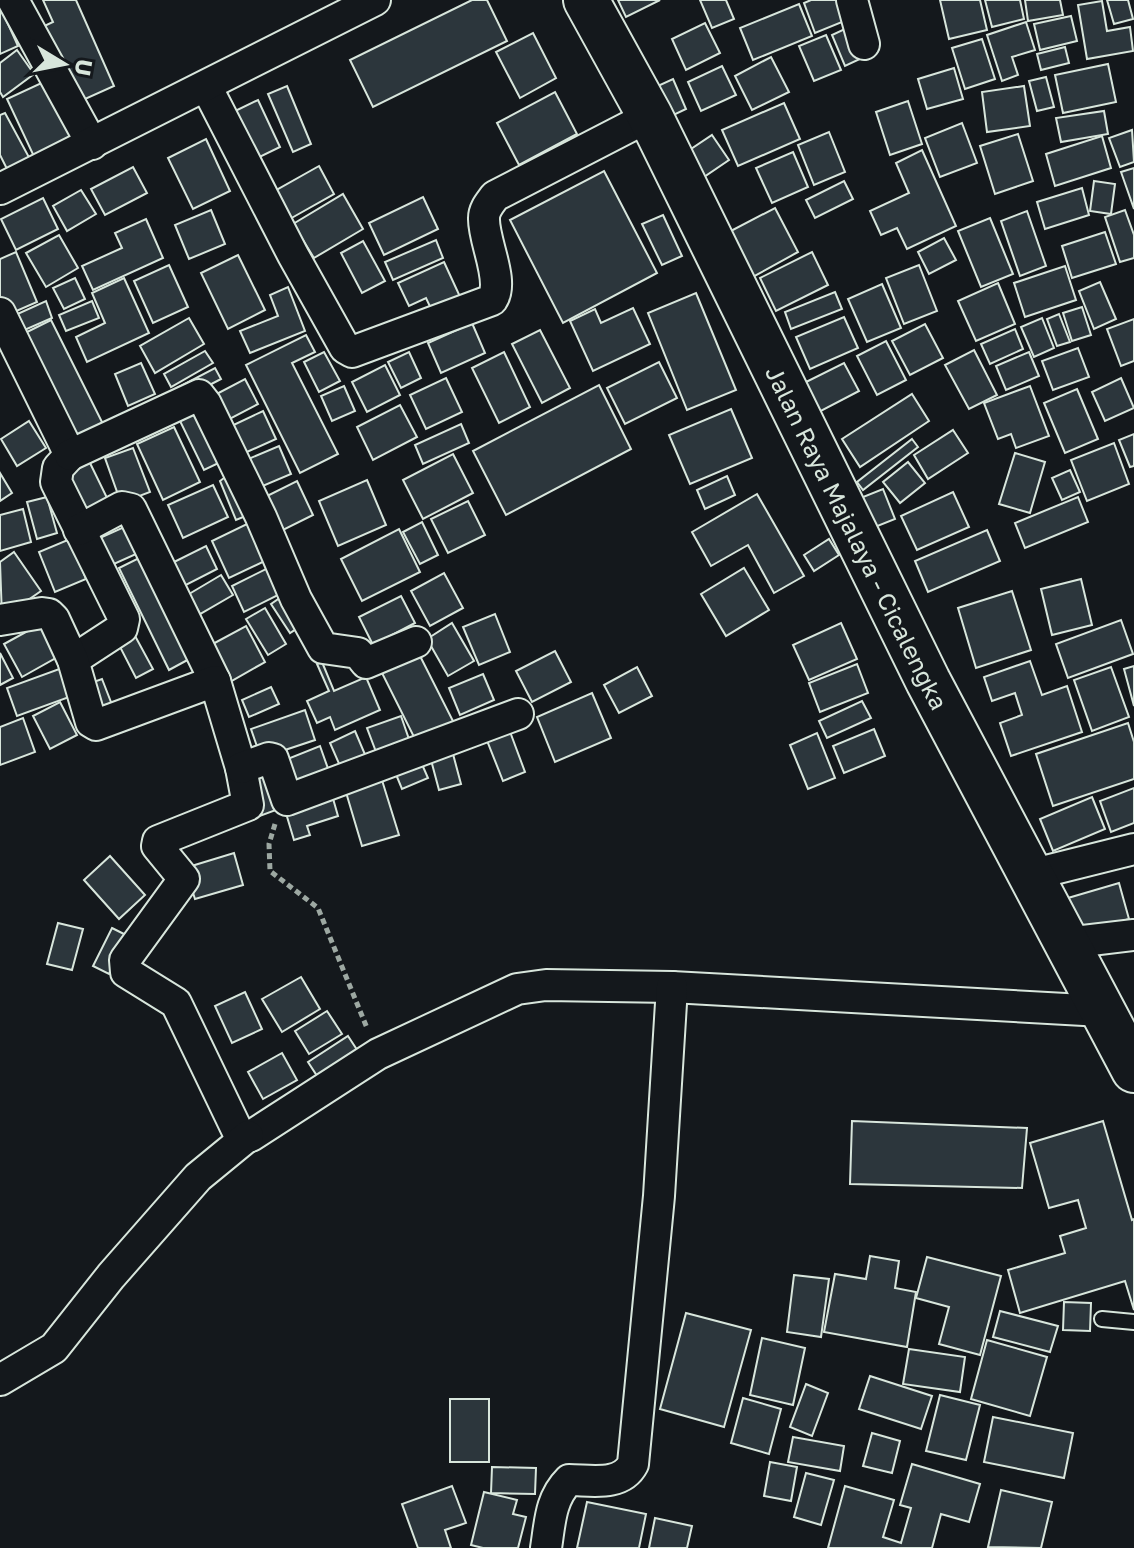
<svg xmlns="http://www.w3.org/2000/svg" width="1134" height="1548" font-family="'Golos Text',sans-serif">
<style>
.building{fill:#2c363c;stroke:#d8e6dc;stroke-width:2}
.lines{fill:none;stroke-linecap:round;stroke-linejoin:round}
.service-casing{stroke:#d8e6dc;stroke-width:18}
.minor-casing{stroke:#d8e6dc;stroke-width:34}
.primary-casing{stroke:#d8e6dc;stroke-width:48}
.path{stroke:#9da8a2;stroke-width:5;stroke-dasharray:6 4;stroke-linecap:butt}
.service{stroke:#14181c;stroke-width:14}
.minor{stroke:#14181c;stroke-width:30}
.primary{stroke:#14181c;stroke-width:44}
.labels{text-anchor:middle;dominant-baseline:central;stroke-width:6;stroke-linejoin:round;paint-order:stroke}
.street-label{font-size:24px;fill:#d8e6dc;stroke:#14181c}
</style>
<rect width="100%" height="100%" fill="#14181c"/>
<g class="building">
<path d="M 43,0 L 76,0 L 114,86 L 74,104 L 40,28 L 53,22 Z"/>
<path d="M 472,0 L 487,0 L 507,41 L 373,107 L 350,60 Z"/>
<path d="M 618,0 L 660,0 L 626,17 Z"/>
<path d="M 700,0 L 726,0 L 734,19 L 712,28 Z"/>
<path d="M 811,0 L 840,0 L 847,20 L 815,33 L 804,3 Z"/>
<path d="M 940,0 L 980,0 L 987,30 L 949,39 Z"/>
<path d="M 985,0 L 1020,0 L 1024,19 L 992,27 Z"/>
<path d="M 1025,0 L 1060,0 L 1063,15 L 1028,21 Z"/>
<path d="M 1107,0 L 1128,0 L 1133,19 L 1114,24 Z"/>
<path d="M 1102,1 L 1107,31 L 1130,27 L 1133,51 L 1087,59 L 1078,5 Z"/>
<path d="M 799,4 L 812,36 L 753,60 L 740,28 Z"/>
<path d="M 0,6 L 18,46 L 0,54 Z"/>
<path d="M 1071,16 L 1077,41 L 1040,50 L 1034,24 Z"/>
<path d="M 1026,22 L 1035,50 L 1012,57 L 1018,75 L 1002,81 L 987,35 Z"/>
<path d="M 705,23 L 720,53 L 686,70 L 672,39 Z"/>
<path d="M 849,27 L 862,58 L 845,66 L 832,35 Z"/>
<path d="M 533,33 L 556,78 L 520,98 L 496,52 Z"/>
<path d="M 826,35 L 841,70 L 814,81 L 799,46 Z"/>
<path d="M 982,39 L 995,79 L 965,89 L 952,48 Z"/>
<path d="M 1065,47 L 1069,63 L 1041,70 L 1037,54 Z"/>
<path d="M 17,50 L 34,74 L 3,97 L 0,92 L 0,63 Z"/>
<path d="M 771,57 L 789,92 L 752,110 L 735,76 Z"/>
<path d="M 1108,64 L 1116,102 L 1063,113 L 1055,75 Z"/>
<path d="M 722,66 L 736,95 L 701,111 L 688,82 Z"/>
<path d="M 954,68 L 963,99 L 927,109 L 918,79 Z"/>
<path d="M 1046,77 L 1054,107 L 1037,111 L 1029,81 Z"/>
<path d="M 50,79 L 81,145 L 38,165 L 7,99 Z"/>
<path d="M 673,79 L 686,109 L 663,120 L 649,90 Z"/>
<path d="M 287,86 L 311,144 L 293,152 L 268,94 Z"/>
<path d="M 1024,86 L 1030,126 L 987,132 L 982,92 Z"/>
<path d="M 555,92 L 577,134 L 519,165 L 497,123 Z"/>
<path d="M 258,100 L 280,147 L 253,160 L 231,113 Z"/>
<path d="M 908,101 L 922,144 L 890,155 L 876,112 Z"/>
<path d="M 784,103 L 800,139 L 738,166 L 722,130 Z"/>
<path d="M 1104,111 L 1108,134 L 1061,142 L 1056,118 Z"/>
<path d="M 5,113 L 31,161 L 9,173 L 0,155 L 0,115 Z"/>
<path d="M 962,123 L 977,163 L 940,177 L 925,138 Z"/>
<path d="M 1132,130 L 1134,162 L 1120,167 L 1109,138 Z"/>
<path d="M 829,132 L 845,172 L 814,185 L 798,145 Z"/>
<path d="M 1018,134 L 1033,181 L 995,194 L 980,146 Z"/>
<path d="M 712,135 L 729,160 L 698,181 L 682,155 Z"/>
<path d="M 1102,136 L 1111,168 L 1055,186 L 1046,154 Z"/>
<path d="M 206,139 L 230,191 L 193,209 L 168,158 Z"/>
<path d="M 922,150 L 956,226 L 907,249 L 897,228 L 881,235 L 870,211 L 909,193 L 896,163 Z"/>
<path d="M 793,152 L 808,187 L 772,203 L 756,168 Z"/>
<path d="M 319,166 L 334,194 L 288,220 L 273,192 Z"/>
<path d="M 133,167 L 147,193 L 105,215 L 91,189 Z"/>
<path d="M 1134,168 L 1134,209 L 1121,172 Z"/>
<path d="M 604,171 L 657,273 L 563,323 L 510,220 Z"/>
<path d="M 844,181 L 853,199 L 815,218 L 806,200 Z"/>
<path d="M 1094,181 L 1115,184 L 1111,214 L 1090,211 Z"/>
<path d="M 1082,188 L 1089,215 L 1045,229 L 1037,202 Z"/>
<path d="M 81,190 L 96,214 L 67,231 L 53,206 Z"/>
<path d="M 343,194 L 363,229 L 314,258 L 293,224 Z"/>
<path d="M 423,197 L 438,229 L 384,255 L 369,223 Z"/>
<path d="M 43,198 L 58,229 L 16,250 L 1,219 Z"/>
<path d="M 775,208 L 798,252 L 751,278 L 727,233 Z"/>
<path d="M 211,210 L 225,244 L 189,259 L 175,225 Z"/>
<path d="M 1125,210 L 1134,235 L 1134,258 L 1120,262 L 1105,217 Z"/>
<path d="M 1027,211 L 1046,266 L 1020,276 L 1001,221 Z"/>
<path d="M 663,215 L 682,256 L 662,265 L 642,224 Z"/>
<path d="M 990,218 L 1013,274 L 981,287 L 958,231 Z"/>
<path d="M 146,219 L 163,258 L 93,290 L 82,266 L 122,248 L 115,233 Z"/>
<path d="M 1105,232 L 1116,264 L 1072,278 L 1062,246 Z"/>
<path d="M 59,235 L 78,268 L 46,287 L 26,253 Z"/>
<path d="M 944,238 L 956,260 L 929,274 L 918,252 Z"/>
<path d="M 436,240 L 443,258 L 393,280 L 385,262 Z"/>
<path d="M 363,241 L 385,281 L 362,293 L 341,253 Z"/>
<path d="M 16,252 L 37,302 L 5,316 L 0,303 L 0,259 Z"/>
<path d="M 812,252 L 828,285 L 776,311 L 760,278 Z"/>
<path d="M 238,255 L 265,310 L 228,329 L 201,273 Z"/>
<path d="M 444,262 L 462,301 L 434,315 L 426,298 L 409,306 L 398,283 Z"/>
<path d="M 169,265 L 188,307 L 153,323 L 134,281 Z"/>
<path d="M 919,265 L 937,311 L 904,324 L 886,278 Z"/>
<path d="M 1065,266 L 1076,300 L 1025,317 L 1014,283 Z"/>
<path d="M 75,278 L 85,299 L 64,309 L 53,288 Z"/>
<path d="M 124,278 L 149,333 L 87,362 L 76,337 L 105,323 L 92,293 Z"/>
<path d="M 1100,282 L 1116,319 L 1094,329 L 1079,291 Z"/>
<path d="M 998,283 L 1015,324 L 976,341 L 958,301 Z"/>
<path d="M 882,284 L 901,328 L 867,342 L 848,299 Z"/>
<path d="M 288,287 L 305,331 L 250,353 L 240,331 L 278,316 L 270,295 Z"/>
<path d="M 835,292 L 842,309 L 791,329 L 785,312 Z"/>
<path d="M 696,293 L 736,390 L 687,410 L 648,313 Z"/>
<path d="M 46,301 L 52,318 L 20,332 L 13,316 Z"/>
<path d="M 92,301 L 99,318 L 66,331 L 59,315 Z"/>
<path d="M 1082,307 L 1091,335 L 1072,341 L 1063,313 Z"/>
<path d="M 633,308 L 650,344 L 593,371 L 570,321 L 595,309 L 601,323 Z"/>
<path d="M 1059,314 L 1070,342 L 1057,346 L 1047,319 Z"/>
<path d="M 844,317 L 858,348 L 810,369 L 796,337 Z"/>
<path d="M 189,318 L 204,344 L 155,373 L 140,346 Z"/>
<path d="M 1042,318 L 1054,348 L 1034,357 L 1021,327 Z"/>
<path d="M 1134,319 L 1134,361 L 1121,366 L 1107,329 Z"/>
<path d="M 51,320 L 105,428 L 75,443 L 21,335 Z"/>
<path d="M 472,323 L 485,353 L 441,373 L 428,343 Z"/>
<path d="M 925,324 L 943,358 L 910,375 L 892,341 Z"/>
<path d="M 1015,329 L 1023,349 L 990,364 L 981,344 Z"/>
<path d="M 540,330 L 570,388 L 542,403 L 512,344 Z"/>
<path d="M 306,335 L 315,352 L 292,363 L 338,454 L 300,473 L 246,365 Z"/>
<path d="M 886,341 L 906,380 L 877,395 L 857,356 Z"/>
<path d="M 1078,348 L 1089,377 L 1053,390 L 1042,361 Z"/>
<path d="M 974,350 L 997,395 L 969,409 L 945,365 Z"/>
<path d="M 205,351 L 213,363 L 171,387 L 164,374 Z"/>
<path d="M 324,352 L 340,381 L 319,392 L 304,362 Z"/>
<path d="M 409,352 L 421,378 L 401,388 L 388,362 Z"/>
<path d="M 504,352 L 530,407 L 499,423 L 472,368 Z"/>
<path d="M 1029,352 L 1039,376 L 1006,390 L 996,366 Z"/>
<path d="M 659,362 L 677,398 L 625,424 L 607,388 Z"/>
<path d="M 141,363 L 155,394 L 128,406 L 115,374 Z"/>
<path d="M 844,363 L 859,391 L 817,413 L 802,384 Z"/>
<path d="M 385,365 L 400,395 L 367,412 L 352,382 Z"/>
<path d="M 215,368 L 221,379 L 183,399 L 177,388 Z"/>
<path d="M 446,378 L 462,412 L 426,429 L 410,395 Z"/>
<path d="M 1121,378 L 1134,408 L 1105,421 L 1092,392 Z"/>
<path d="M 245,379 L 258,404 L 222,423 L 209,398 Z"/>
<path d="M 599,385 L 631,449 L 506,515 L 473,451 Z"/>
<path d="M 344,386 L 355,411 L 332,421 L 321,396 Z"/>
<path d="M 1030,386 L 1049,436 L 1016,448 L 1011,434 L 998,439 L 984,403 Z"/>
<path d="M 1077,389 L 1098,439 L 1065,453 L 1044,403 Z"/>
<path d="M 912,394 L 929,421 L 860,467 L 842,439 Z"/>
<path d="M 400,405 L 417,437 L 373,460 L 357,427 Z"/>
<path d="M 201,407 L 227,459 L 204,470 L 179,419 Z"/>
<path d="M 731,409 L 752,458 L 690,484 L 669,435 Z"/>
<path d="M 263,411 L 276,439 L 238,456 L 225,429 Z"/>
<path d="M 29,421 L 46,448 L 17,466 L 1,439 Z"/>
<path d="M 461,424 L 469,443 L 423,464 L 415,445 Z"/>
<path d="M 174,427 L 200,482 L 163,500 L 137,444 Z"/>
<path d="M 953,430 L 968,453 L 928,479 L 914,455 Z"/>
<path d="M 1134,434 L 1134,466 L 1130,467 L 1119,440 Z"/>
<path d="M 912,439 L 918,447 L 863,490 L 857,482 Z"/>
<path d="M 1114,443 L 1129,484 L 1087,501 L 1071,460 Z"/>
<path d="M 279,446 L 291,474 L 258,488 L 246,460 Z"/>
<path d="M 133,448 L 150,492 L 121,503 L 105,458 Z"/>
<path d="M 1015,453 L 1045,462 L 1030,513 L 999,504 Z"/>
<path d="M 453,454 L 473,493 L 423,519 L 403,480 Z"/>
<path d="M 89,461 L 110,504 L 85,516 L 64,473 Z"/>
<path d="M 908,462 L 925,483 L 900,503 L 883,482 Z"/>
<path d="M 1070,470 L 1080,492 L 1062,500 L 1052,478 Z"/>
<path d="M 232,472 L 253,513 L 236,520 L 220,481 Z"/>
<path d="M 0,473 L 12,493 L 0,501 Z"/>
<path d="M 727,476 L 735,495 L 705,509 L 697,490 Z"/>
<path d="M 367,480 L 386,525 L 338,546 L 319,501 Z"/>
<path d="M 297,481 L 313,515 L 279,532 L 263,498 Z"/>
<path d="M 213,485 L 228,517 L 183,538 L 168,505 Z"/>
<path d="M 883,489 L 895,519 L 870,529 L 858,499 Z"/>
<path d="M 953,492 L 969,527 L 917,550 L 901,516 Z"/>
<path d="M 757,494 L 804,576 L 774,593 L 748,545 L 711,566 L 692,532 Z"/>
<path d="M 47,497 L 57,533 L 37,539 L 27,502 Z"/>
<path d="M 1078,497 L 1088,522 L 1025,548 L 1015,523 Z"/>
<path d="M 468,501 L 485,535 L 448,553 L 431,519 Z"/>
<path d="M 23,509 L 31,542 L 0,551 L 0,515 Z"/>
<path d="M 251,522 L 269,559 L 229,578 L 212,541 Z"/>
<path d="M 422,522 L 438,555 L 420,564 L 403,532 Z"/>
<path d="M 133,523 L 145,550 L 105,568 L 93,541 Z"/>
<path d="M 399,529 L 420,572 L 362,601 L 341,559 Z"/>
<path d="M 987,530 L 1000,561 L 928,592 L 915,561 Z"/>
<path d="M 70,539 L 86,579 L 55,592 L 39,552 Z"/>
<path d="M 829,539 L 839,555 L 814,571 L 804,555 Z"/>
<path d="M 206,546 L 217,569 L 182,587 L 170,564 Z"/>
<path d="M 14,552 L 41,591 L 2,618 L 0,562 Z"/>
<path d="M 143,556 L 193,657 L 169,670 L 119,568 Z"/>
<path d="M 276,564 L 288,590 L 244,612 L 232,586 Z"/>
<path d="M 744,568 L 769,610 L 726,636 L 701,594 Z"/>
<path d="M 444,573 L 463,608 L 430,626 L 411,591 Z"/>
<path d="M 221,575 L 233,595 L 200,614 L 189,594 Z"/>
<path d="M 1081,579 L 1092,625 L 1052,635 L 1041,589 Z"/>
<path d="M 1012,591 L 1031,650 L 976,668 L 958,608 Z"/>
<path d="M 287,593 L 307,622 L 290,633 L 271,604 Z"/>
<path d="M 401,596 L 415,623 L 373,645 L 359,617 Z"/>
<path d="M 265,608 L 286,644 L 268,655 L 246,619 Z"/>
<path d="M 495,614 L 510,652 L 479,665 L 463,627 Z"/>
<path d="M 1121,620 L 1133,654 L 1068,678 L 1056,644 Z"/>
<path d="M 44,622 L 61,655 L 22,677 L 4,644 Z"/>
<path d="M 452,623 L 474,661 L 448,676 L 427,639 Z"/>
<path d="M 841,623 L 857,659 L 809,680 L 793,645 Z"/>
<path d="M 246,626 L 265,662 L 228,683 L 209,646 Z"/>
<path d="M 134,634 L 153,669 L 136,678 L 118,643 Z"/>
<path d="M 417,650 L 456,727 L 419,747 L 380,669 Z"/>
<path d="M 555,651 L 571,682 L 532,702 L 516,671 Z"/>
<path d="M 0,653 L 13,678 L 0,685 Z"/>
<path d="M 1030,661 L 1042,695 L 1067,686 L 1082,732 L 1011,756 L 1000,723 L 1022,715 L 1015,693 L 992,701 L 984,677 Z"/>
<path d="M 322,662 L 334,691 L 366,677 L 380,710 L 335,730 L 330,717 L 317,723 L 307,701 L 329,691 L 317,664 Z"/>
<path d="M 857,664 L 868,693 L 820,712 L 809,683 Z"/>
<path d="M 1134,666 L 1134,706 L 1124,669 Z"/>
<path d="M 637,667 L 652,696 L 619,713 L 604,685 Z"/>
<path d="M 1111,667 L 1129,717 L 1092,731 L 1074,680 Z"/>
<path d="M 62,668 L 72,696 L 17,716 L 7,688 Z"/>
<path d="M 483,674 L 494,700 L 460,715 L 449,688 Z"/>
<path d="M 102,679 L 116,715 L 99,721 L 85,685 Z"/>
<path d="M 271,687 L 279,704 L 249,717 L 242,700 Z"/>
<path d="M 592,693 L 611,738 L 555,762 L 537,717 Z"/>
<path d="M 862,701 L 871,718 L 827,738 L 819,721 Z"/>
<path d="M 60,702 L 77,735 L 50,749 L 33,716 Z"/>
<path d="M 305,710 L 315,740 L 261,758 L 251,729 Z"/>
<path d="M 401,716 L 411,745 L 378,757 L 367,728 Z"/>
<path d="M 23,718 L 35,752 L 0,765 L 0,727 Z"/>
<path d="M 1128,723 L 1134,742 L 1134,779 L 1053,806 L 1036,754 Z"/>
<path d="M 509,729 L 525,772 L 503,781 L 486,738 Z"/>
<path d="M 874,729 L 885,756 L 844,773 L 833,746 Z"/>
<path d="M 355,731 L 369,764 L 344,775 L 330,743 Z"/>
<path d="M 817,733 L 835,778 L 808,789 L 790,745 Z"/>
<path d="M 320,746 L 331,777 L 297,790 L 285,760 Z"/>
<path d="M 453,754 L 461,784 L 439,790 L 431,760 Z"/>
<path d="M 421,762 L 428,778 L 402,789 L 395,772 Z"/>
<path d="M 264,774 L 276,810 L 257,817 L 244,780 Z"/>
<path d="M 381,777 L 399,835 L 362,846 L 345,789 Z"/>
<path d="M 1134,788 L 1134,823 L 1111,832 L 1100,801 Z"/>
<path d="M 332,795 L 338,816 L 307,826 L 310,835 L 294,840 L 285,810 Z"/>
<path d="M 1092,797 L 1105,829 L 1053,851 L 1040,819 Z"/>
<path d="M 234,853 L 243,885 L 195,899 L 185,868 Z"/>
<path d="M 110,856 L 145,895 L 119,919 L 84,880 Z"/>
<path d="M 1119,883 L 1129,919 L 1078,934 L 1068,898 Z"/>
<path d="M 58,923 L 83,929 L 72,970 L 47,964 Z"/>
<path d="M 112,928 L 128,936 L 109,974 L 93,966 Z"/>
<path d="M 301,977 L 320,1009 L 282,1032 L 262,999 Z"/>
<path d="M 245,992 L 262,1029 L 232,1043 L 215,1006 Z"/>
<path d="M 327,1011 L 342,1034 L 309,1054 L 295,1031 Z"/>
<path d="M 348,1036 L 363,1059 L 323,1085 L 308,1062 Z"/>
<path d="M 282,1053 L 297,1080 L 263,1099 L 248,1072 Z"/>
<path d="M 852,1121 L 1027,1128 L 1022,1188 L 850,1184 Z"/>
<path d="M 1103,1121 L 1132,1220 L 1134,1219 L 1134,1310 L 1125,1281 L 1020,1313 L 1008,1270 L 1065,1253 L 1060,1236 L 1086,1228 L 1078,1200 L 1049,1208 L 1030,1143 Z"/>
<path d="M 870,1256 L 899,1261 L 895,1288 L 916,1292 L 907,1347 L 824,1332 L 835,1274 L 866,1279 Z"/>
<path d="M 927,1257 L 1001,1276 L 980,1355 L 939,1344 L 949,1307 L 916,1298 Z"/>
<path d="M 794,1275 L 829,1279 L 821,1337 L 787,1332 Z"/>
<path d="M 1064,1302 L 1091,1303 L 1090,1331 L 1063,1330 Z"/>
<path d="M 1000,1311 L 1058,1326 L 1050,1352 L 993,1337 Z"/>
<path d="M 686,1313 L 751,1330 L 724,1427 L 660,1409 Z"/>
<path d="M 762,1338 L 805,1348 L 793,1405 L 750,1395 Z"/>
<path d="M 987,1340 L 1047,1357 L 1030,1416 L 971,1399 Z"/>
<path d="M 909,1349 L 965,1357 L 960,1392 L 903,1384 Z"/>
<path d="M 870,1376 L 932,1396 L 921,1429 L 859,1409 Z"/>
<path d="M 806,1384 L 828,1393 L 812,1436 L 790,1427 Z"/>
<path d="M 940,1395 L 980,1405 L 966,1460 L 926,1451 Z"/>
<path d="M 743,1398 L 781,1409 L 769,1454 L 731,1443 Z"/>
<rect x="450" y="1399" width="39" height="63"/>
<path d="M 993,1417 L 1073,1433 L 1064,1478 L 984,1462 Z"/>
<path d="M 872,1433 L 900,1441 L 892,1473 L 863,1466 Z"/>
<path d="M 793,1437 L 844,1446 L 840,1471 L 788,1462 Z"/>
<path d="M 770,1462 L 797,1467 L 791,1501 L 764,1496 Z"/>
<path d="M 912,1464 L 980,1484 L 969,1522 L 941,1514 L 932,1548 L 828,1548 L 845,1486 L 894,1500 L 883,1537 L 901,1543 L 911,1508 L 900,1505 Z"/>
<path d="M 492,1467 L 536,1468 L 535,1494 L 491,1493 Z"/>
<path d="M 806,1473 L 834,1480 L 821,1525 L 794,1517 Z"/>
<path d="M 452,1486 L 466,1523 L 445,1530 L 451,1548 L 418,1548 L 402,1504 Z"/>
<path d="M 1001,1490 L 1052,1502 L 1041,1548 L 988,1547 Z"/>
<path d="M 484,1492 L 517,1500 L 513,1514 L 526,1517 L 518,1548 L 483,1548 L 471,1545 Z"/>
<path d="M 587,1502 L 646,1514 L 639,1548 L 577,1548 Z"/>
<path d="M 655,1518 L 692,1526 L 687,1548 L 649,1548 Z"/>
</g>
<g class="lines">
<defs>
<path id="service" d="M 1102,1319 L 1134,1322"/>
<g id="minor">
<path d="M 13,0 L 92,144"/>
<path d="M 852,0 L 864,44"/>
<path d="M 206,86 L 293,255 L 345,348 L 352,352 L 492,300 C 505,281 483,241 484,218 C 484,209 490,203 495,196 L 650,116"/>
<path d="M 0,189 L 375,0"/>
<path d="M 0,313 L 70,455 L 58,468 L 56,482 L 124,619 L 122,628 L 73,660"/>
<path d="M 70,455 L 199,395 L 206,404 L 261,517 L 296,599 L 323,648 L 358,653 L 366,663 L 416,642"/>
<path d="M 79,530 L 122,507 L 131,509 L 215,681"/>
<path d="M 0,620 L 42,613 L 49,614 L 54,619 L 73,660 L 91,722 L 96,725 L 215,681 L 241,768 L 248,805 L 158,841 L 157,846 L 184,879 L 125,960 L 126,972 L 176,1003 L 238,1132 L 251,1136 L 378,1054 L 517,989 L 546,985 L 672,987 L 1102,1011"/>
<path d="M 241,768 L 269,758 L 273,759 L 287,800 L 518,714"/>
<path d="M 1030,875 L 1134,849"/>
<path d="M 1066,943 L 1134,935"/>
<path d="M 0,1380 L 54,1348 L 111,1276 L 198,1177 L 248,1136"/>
<path d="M 546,1548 C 550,1523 550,1499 569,1480 C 591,1480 621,1487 633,1464 L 659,1196 L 672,987"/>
</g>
<g id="primary">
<path id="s1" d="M 586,0 L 650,116 L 928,681 L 1134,1070"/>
</g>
</defs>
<use href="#service" class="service-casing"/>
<use href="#minor" class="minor-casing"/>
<use href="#primary" class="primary-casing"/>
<path class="path" d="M 275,824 L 269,844 L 270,871 L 318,908 L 367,1028"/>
<use href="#service" class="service"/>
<use href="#minor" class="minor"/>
<use href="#primary" class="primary"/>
</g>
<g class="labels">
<g class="street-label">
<text stroke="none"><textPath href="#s1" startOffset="602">Jalan Raya Majalaya - Cicalengka</textPath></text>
</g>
</g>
<g transform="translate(64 64) rotate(100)" stroke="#14181c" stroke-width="6" paint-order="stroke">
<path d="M0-6L14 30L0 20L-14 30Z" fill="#d8e6dc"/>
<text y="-12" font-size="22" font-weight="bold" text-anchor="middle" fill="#d8e6dc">U</text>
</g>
</svg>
